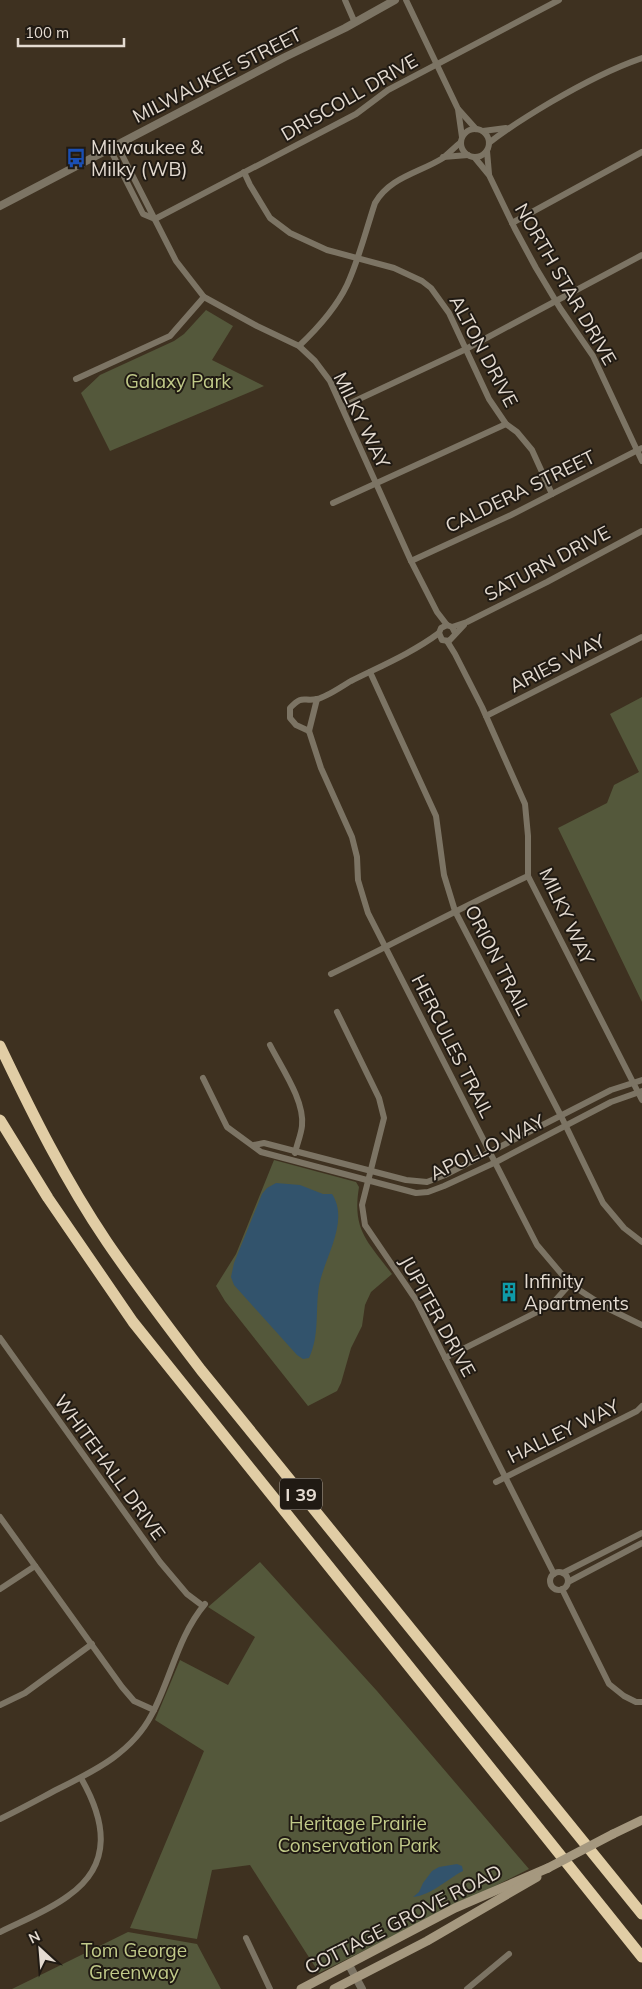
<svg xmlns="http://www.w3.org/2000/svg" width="642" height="1989" font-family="Mulish,sans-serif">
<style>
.green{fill:#54583b}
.water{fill:#32536c}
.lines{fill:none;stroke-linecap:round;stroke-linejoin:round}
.minor{stroke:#7c7464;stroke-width:6}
.tertiary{stroke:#7c7464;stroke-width:8}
.secondary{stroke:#a5987f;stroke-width:9}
.motorway{stroke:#e1cda5;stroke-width:11}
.secondary-bridge{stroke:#a5987f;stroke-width:9}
.labels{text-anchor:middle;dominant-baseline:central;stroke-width:4;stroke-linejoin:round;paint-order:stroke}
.shield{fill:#201a13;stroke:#a9a198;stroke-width:1}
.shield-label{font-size:18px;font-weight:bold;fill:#e4dbd1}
.street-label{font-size:19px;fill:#e4dbd1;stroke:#201a13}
.poi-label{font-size:19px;fill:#e4dbd1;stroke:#201a13;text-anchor:start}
.park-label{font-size:19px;fill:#c1ca89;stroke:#201a13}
</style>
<rect width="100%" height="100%" fill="#3e3120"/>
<g class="green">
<path d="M 206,310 L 233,326 L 212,360 L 264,386 L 110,451 L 81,393 L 100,375 L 174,341 L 184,334 Z"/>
<path d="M 642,697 L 642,1002 L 558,828 L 607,803 L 614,785 L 639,772 L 610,714 Z"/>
<path d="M 274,1160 L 356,1182 L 359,1187 C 352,1230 367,1241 392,1274 L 371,1292 L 365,1305 L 362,1326 L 351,1348 L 341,1383 L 337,1391 L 308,1406 L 225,1301 L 216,1286 L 236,1254 Z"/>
<path d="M 260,1562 L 377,1691 L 529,1869 L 319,1973 L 250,1865 L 212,1870 L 197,1939 L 130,1928 L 204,1751 L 155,1720 L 180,1660 L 228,1685 L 255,1637 L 208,1607 Z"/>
<path d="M 128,1932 L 197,1944 L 221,1989 L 12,1989 Z"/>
</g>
<g class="water">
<path d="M 276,1183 L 300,1185 L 323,1194 L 332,1194 C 350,1221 324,1258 319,1286 C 315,1310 320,1335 309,1358 L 303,1359 L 297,1355 L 234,1285 L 231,1277 L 234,1263 L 262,1194 L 267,1188 Z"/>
<path d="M 457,1864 L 462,1866 L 463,1871 C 447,1879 432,1895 413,1897 L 419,1892 L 423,1883 L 432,1871 L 439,1867 Z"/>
</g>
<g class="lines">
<g class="minor">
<path d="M 345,0 L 355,23"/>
<path d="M 406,0 L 458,109 L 462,137"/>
<path d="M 459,110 L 476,129"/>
<circle cx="475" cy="143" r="14"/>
<path d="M 483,131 L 506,128"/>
<path d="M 489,143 C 509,127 529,115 551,102 C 580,85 610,69 642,58"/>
<path d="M 117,145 L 176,261 L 204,297 L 257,326 L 299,346 L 315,361 L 330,381 L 411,561 L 437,612 L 447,625"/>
<path d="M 110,149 L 143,214 L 155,219 L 356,114 L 388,90 L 559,0"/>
<path d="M 487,151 L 489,174"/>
<path d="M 443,157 L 468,155"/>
<path d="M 475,158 L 489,175 L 515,229 L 536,268 L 560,308 L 593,356 L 642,461"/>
<path d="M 244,172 L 250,185 L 270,218 L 290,233 L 327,250 L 394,268 L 422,281 L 431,288 L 449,313 L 489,399 L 506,424 L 517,432 L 532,450 L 552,494"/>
<path d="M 512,223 L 642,152"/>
<path d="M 299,346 C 318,328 336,308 347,285 C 359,259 366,230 375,203 C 390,177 419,173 443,158 C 449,153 455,147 461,142"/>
<path d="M 76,379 L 170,336 L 204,297"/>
<path d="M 342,407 L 464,350 L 642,255"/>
<path d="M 333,503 L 506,424"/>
<path d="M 411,561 L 511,515 L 642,448"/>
<path d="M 452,627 L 467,622 L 547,582 L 642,531"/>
<path d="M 455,633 L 452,627 L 447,625 L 441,628 L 439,633 L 442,640 L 449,641 L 464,625"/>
<path d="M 447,641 L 455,654 L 482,707 L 525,804 L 528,836 L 528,876 L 642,1100"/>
<path d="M 370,672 L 436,816 L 444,875 L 455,911 L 561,1116 L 603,1203 L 624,1228 L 642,1242"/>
<path d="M 486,716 L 642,637"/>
<path d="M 309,731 L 321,768 L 352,837 L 357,857 L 358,880 L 368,913 L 537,1245 L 570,1284 L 607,1308 L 642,1325"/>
<path d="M 309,731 L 296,725 L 290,718 L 290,708 C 303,694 303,702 317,699 C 327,697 342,686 351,681 C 381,666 412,653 439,633"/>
<path d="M 309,731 L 317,699"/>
<path d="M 331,974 C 397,942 462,907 528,876"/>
<path d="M 337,1012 L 379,1098 L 384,1118 L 362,1205 L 365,1225 L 416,1300 L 554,1574"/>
<path d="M 270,1045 C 281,1067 305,1101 302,1126 C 301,1135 297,1144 295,1153"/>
<path d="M 203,1078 L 227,1127 L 261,1152 L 416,1193 L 428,1192 L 444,1186 L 496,1162 L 611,1102 L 642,1091"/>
<path d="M 254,1145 L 264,1143 L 406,1180 L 427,1182 L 445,1175 L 611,1090 L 642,1080"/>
<path d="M 0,1338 L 160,1562 L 187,1594 L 203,1606"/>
<path d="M 445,1358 L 541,1310 L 553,1303 L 570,1284"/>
<path d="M 496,1482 L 637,1411 L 642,1406"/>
<path d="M 0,1517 L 122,1687 L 134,1701 L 154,1710"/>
<circle cx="559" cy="1581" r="9"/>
<path d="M 563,1573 L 642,1533"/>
<path d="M 568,1582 L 642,1543"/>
<path d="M 0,1589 L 35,1566"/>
<path d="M 562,1589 L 609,1684 L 624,1696 L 636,1702 L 642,1702"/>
<path d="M 0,1705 L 25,1693 L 92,1644"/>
<path d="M 0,1819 C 19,1810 39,1799 58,1789 C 94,1771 132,1753 152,1714 C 171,1678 178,1636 205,1604"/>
<path d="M 0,1932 C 22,1921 48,1911 68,1896 C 114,1864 105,1820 81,1778"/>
<path d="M 246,1938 L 270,1989"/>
<path d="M 467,1989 L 509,1954"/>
</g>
<g class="tertiary">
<path d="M 0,206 L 285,57 L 345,28 L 395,0"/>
<path d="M 349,1965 L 362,1989"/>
</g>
<g class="secondary">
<path d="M 613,1834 L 642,1820"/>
<path d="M 301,1989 L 455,1908 L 548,1868"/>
<path d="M 334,1989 L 427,1941 L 537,1877"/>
</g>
<g class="motorway">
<path d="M 0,1046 C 32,1113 65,1180 107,1242 C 137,1286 169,1328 201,1370 L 642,1914"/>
<path d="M 0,1120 L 48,1198 L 133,1322 L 642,1957"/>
</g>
<path class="secondary-bridge" d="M 548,1868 L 613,1834"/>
</g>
<defs>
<symbol id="bus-bare" viewBox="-9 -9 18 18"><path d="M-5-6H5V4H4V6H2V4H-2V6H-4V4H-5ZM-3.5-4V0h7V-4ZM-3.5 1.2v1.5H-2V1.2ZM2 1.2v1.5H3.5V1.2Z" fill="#1a4fb4" stroke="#201a13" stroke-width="2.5" paint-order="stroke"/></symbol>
<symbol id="building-bare" viewBox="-9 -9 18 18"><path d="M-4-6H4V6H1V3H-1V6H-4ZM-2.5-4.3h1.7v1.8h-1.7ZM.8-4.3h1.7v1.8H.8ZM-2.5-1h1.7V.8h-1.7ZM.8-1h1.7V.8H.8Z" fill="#0f9aa8" stroke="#201a13" stroke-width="2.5" paint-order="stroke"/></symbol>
</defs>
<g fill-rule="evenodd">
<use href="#bus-bare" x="62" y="144" width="28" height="28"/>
<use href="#building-bare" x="495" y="1278" width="28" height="28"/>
</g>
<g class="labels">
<rect class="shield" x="280" y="1478.5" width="42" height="31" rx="4"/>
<g class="shield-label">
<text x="301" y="1494">I 39</text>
</g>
<g class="street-label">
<text transform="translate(217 75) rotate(-27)">MILWAUKEE STREET</text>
<text transform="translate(349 97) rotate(-30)">DRISCOLL DRIVE</text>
<text transform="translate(566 284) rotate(60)">NORTH STAR DRIVE</text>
<text transform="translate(484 351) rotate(62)">ALTON DRIVE</text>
<text transform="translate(362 420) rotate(64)">MILKY WAY</text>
<text transform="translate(520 491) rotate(-26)">CALDERA STREET</text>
<text transform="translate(547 563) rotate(-28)">SATURN DRIVE</text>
<text transform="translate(557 663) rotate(-27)">ARIES WAY</text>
<text transform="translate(567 916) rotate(65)">MILKY WAY</text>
<text transform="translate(498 960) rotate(63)">ORION TRAIL</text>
<text transform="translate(453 1046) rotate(63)">HERCULES TRAIL</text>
<text transform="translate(487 1147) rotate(-26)">APOLLO WAY</text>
<text transform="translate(438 1316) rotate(61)">JUPITER DRIVE</text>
<text transform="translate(563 1431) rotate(-26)">HALLEY WAY</text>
<text transform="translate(110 1467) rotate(54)">WHITEHALL DRIVE</text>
<text transform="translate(403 1919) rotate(-27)">COTTAGE GROVE ROAD</text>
</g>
<g class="poi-label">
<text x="91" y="147">Milwaukee &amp;<tspan x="91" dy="22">Milky (WB)</tspan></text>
<text x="524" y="1281">Infinity<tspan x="524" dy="22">Apartments</tspan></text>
</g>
<g class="park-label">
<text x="178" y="381">Galaxy Park</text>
<text x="358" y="1823">Heritage Prairie<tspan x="358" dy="22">Conservation Park</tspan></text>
<text x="134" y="1950">Tom George<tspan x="134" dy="22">Greenway</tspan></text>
</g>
</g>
<g transform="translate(40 1949) rotate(334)" stroke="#201a13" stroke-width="4" paint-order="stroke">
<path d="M0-4L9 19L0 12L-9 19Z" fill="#e4dbd1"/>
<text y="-8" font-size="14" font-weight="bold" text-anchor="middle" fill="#e4dbd1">N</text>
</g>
<path d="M18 38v8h106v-8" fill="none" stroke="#e4dbd1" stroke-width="2.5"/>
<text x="25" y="38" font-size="15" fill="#e4dbd1" stroke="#201a13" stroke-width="4" paint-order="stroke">100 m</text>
</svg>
